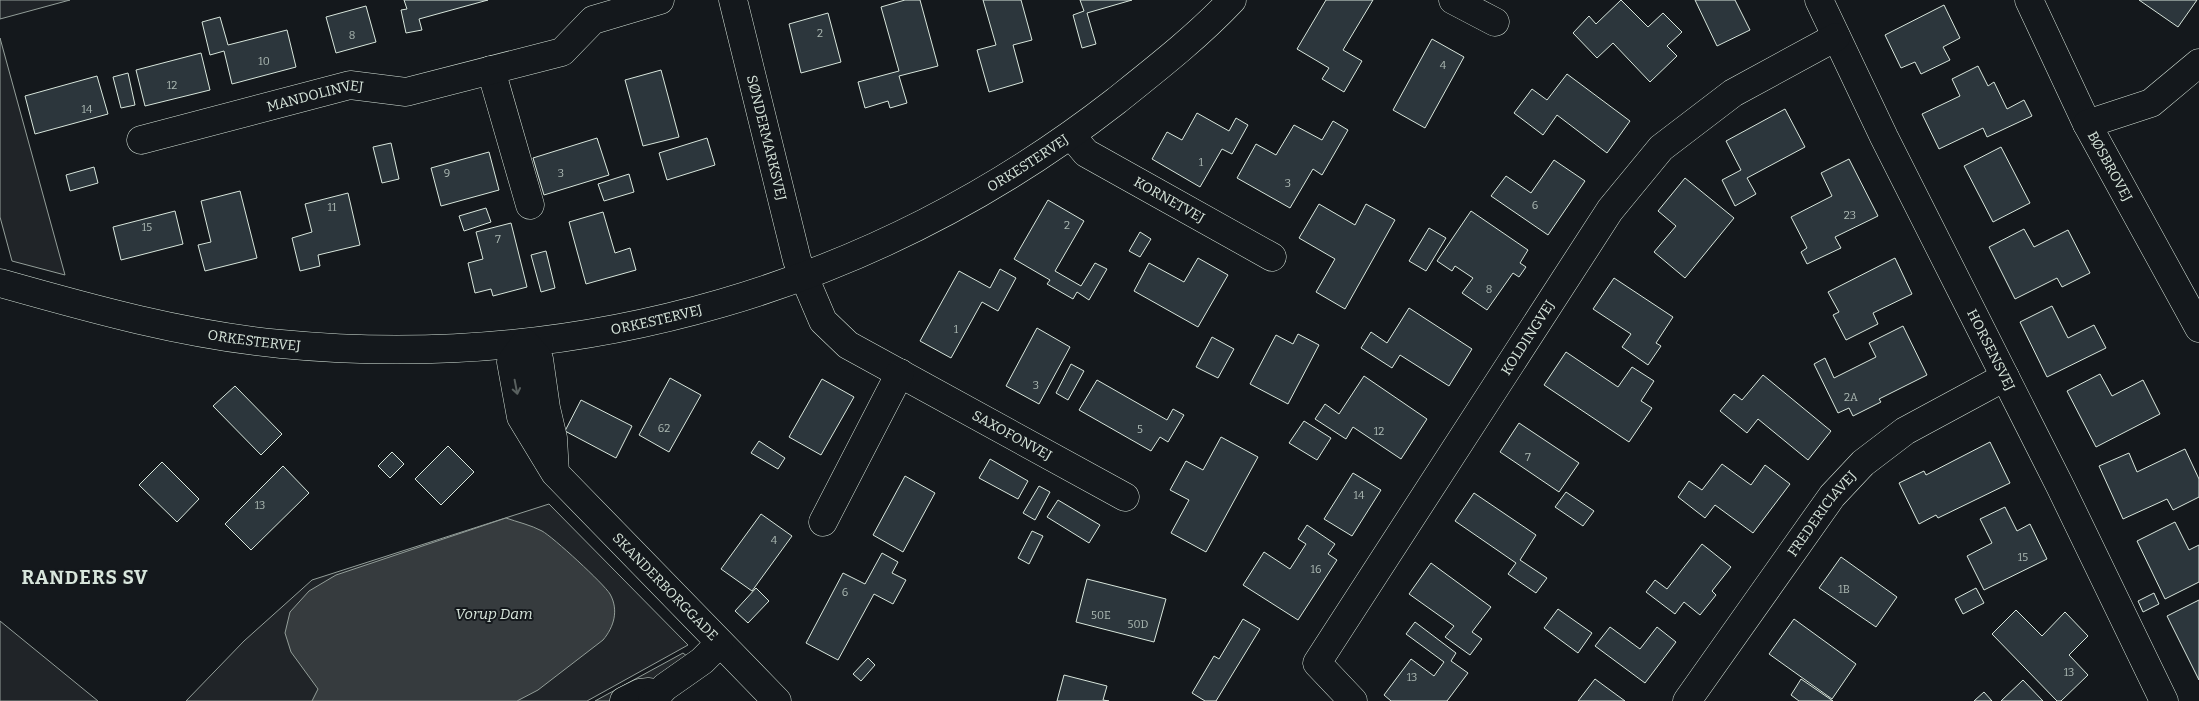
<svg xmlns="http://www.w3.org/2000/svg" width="2199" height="701" font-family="Bitter,serif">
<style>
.green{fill:#202428;stroke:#939e99}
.parking{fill:#24282b;stroke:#939e99}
.water{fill:#363b3e;stroke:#939e99}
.building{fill:#2c363c;stroke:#d8e6dc}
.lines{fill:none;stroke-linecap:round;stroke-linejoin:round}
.minor-casing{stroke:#d8e6dc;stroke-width:29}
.minor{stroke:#14181c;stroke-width:28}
.oneway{stroke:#59605f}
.labels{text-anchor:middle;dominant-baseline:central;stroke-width:4;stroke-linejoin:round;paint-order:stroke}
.number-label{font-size:11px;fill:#adbab4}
.street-label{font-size:14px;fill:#d8e6dc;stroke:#14181c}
.water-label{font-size:15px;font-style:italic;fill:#d8e6dc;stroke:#14181c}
.district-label{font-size:19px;font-weight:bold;letter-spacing:1px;fill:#d8e6dc;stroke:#14181c}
</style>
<rect width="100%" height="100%" fill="#14181c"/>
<g class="green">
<path d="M 0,0 L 70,0 L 0,19 Z"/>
<path d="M 0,38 L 65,275 L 12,261 L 0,217 Z"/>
<path d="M 549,504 L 688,645 L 587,701 L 186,701 L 244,641 L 312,580 Z"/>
<path d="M 0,621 L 98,701 L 0,701 Z"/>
</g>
<path class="parking" d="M 683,653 L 688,657 L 678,667 L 610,701 L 595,701 Z"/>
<path class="water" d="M 506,518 C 517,522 531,525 542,531 C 553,537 604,584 610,594 C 619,610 614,627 603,640 L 538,690 L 517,701 L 312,701 L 318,689 L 291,652 L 285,633 L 290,612 L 309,591 L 336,575 Z"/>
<g class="building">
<path d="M 404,0 L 488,0 L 419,19 L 422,30 L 406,33 L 401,10 L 407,9 Z"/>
<path d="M 905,0 L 920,0 L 938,66 L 899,76 L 907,103 L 890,108 L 888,101 L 865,108 L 858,82 L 899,71 L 881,7 Z"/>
<path d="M 983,0 L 1021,0 L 1032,40 L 1013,45 L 1023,82 L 989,92 L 977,50 L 996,45 Z"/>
<path d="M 1080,0 L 1132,0 L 1087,13 L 1096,44 L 1082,48 L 1073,15 L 1084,11 Z"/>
<path d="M 1326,0 L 1373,0 L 1343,50 L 1362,61 L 1344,92 L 1322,79 L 1329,68 L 1297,49 Z"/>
<path d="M 1621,0 L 1648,27 L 1663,13 L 1682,32 L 1667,46 L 1677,56 L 1650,82 L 1613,43 L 1597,58 L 1573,33 L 1589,16 L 1596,24 Z"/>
<path d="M 1695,0 L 1735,0 L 1750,30 L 1717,46 Z"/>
<path d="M 2139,0 L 2197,0 L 2178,27 Z"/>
<path d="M 1944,5 L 1960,38 L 1943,47 L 1950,60 L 1921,74 L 1915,62 L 1901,68 L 1885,35 Z"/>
<path d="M 366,6 L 376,42 L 336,53 L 326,17 Z"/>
<path d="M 828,13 L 841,62 L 801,73 L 789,24 Z"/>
<path d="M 220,17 L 228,45 L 287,30 L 296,67 L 232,84 L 224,51 L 210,55 L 202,22 Z"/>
<path d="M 1432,39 L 1464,57 L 1425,128 L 1393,110 Z"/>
<path d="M 201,53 L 210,90 L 145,106 L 136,70 Z"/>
<path d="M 1978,66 L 1988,86 L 1994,82 L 2007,109 L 2024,100 L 2032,116 L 1987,137 L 1983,128 L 1939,149 L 1922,114 L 1960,96 L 1952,79 Z"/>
<path d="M 661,70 L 679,137 L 643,146 L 625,80 Z"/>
<path d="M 128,73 L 135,105 L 121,108 L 113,77 Z"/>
<path d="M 1567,74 L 1630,121 L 1607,153 L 1557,115 L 1543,135 L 1514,113 L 1532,89 L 1547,100 Z"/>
<path d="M 97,76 L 108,114 L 35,134 L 25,96 Z"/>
<path d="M 1785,109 L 1805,147 L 1747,178 L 1756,194 L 1735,206 L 1722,180 L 1741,170 L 1726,141 Z"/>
<path d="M 1197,113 L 1229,131 L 1236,118 L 1248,125 L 1232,154 L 1222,149 L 1200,187 L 1152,159 L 1167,132 L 1182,140 Z"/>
<path d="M 1333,121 L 1348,130 L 1322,175 L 1313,169 L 1290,208 L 1237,178 L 1256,144 L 1276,155 L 1294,125 L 1322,140 Z"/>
<path d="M 597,138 L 609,175 L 544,195 L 533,158 Z"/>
<path d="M 707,138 L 715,165 L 667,180 L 659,153 Z"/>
<path d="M 391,143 L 399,179 L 382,183 L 373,147 Z"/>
<path d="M 2001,147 L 2030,203 L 1993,222 L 1964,166 Z"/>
<path d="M 489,152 L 499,190 L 441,206 L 431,168 Z"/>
<path d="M 1849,159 L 1878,216 L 1835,237 L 1841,248 L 1807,264 L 1801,252 L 1807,248 L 1791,217 L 1832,196 L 1821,173 Z"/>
<path d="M 1554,160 L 1585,181 L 1548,235 L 1491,196 L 1506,176 L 1531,193 Z"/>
<path d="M 94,167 L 98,183 L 70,191 L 66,175 Z"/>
<path d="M 629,174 L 634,192 L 604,201 L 598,184 Z"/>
<path d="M 1685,178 L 1734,218 L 1685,278 L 1654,252 L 1676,226 L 1658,211 Z"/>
<path d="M 240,191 L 257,258 L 205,271 L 198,245 L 211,242 L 201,201 Z"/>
<path d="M 348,193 L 360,245 L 318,255 L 320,266 L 300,271 L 292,238 L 312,232 L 305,204 Z"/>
<path d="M 1048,200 L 1084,221 L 1055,271 L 1081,286 L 1095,263 L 1107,269 L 1089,300 L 1077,292 L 1073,299 L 1047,284 L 1050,280 L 1014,259 Z"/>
<path d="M 1319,204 L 1355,225 L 1366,204 L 1395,220 L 1345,309 L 1316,292 L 1335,259 L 1299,238 Z"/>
<path d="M 486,208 L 491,222 L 464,231 L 459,216 Z"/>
<path d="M 175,211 L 183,244 L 121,260 L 113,227 Z"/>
<path d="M 1471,211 L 1528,250 L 1520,263 L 1526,267 L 1519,277 L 1513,273 L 1487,310 L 1462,293 L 1473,278 L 1455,266 L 1452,271 L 1437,261 Z"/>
<path d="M 603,212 L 615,253 L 630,248 L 636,270 L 586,284 L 569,222 Z"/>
<path d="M 511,223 L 527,287 L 493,296 L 491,289 L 475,293 L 468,263 L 483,259 L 476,232 Z"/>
<path d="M 1429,228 L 1446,238 L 1426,271 L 1409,261 Z"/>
<path d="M 2024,229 L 2034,247 L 2068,230 L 2090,273 L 2062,287 L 2057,278 L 2015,299 L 1989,247 Z"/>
<path d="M 1140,232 L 1151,239 L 1140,257 L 1129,251 Z"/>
<path d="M 546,251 L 555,288 L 541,292 L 531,255 Z"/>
<path d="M 1198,258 L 1228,275 L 1198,327 L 1134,291 L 1149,263 L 1184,282 Z"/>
<path d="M 1895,258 L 1912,294 L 1873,313 L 1878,324 L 1846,340 L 1833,315 L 1839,312 L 1828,292 Z"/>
<path d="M 1000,269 L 1016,278 L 998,311 L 982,302 L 951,358 L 920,341 L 959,271 L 990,288 Z"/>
<path d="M 1614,278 L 1673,317 L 1656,343 L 1661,346 L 1648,365 L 1622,347 L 1631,334 L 1593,309 Z"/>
<path d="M 2052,306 L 2068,338 L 2094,325 L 2106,348 L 2047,377 L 2020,322 Z"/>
<path d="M 1409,308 L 1472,349 L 1449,386 L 1400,355 L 1392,368 L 1361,348 L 1371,332 L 1387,343 Z"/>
<path d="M 1903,326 L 1927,375 L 1879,399 L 1881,402 L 1853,416 L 1849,408 L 1838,413 L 1814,364 L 1825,358 L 1834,378 L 1876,357 L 1869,343 Z"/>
<path d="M 1037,328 L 1070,347 L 1039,404 L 1006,386 Z"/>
<path d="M 1298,334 L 1319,345 L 1288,404 L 1250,384 L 1276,335 L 1293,344 Z"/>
<path d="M 1212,337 L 1234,349 L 1218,378 L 1196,367 Z"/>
<path d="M 1566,352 L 1618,387 L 1632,367 L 1654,381 L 1641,401 L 1652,408 L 1629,442 L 1544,385 Z"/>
<path d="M 1071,364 L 1084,371 L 1068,400 L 1056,393 Z"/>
<path d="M 2100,374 L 2112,396 L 2143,380 L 2160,414 L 2096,447 L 2067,391 Z"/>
<path d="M 1763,375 L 1831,431 L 1808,460 L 1758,419 L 1747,433 L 1720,411 L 1734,394 L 1742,400 Z"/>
<path d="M 1364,376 L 1427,419 L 1401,459 L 1353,427 L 1346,439 L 1315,419 L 1325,404 L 1339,414 Z"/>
<path d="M 670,378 L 701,395 L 669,452 L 639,435 Z"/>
<path d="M 822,379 L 854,397 L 821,455 L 789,437 Z"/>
<path d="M 1097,380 L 1167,420 L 1173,409 L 1184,415 L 1168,442 L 1160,437 L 1151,451 L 1079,410 Z"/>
<path d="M 235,386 L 282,434 L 261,455 L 213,406 Z"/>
<path d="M 581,400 L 632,426 L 616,458 L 565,431 Z"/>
<path d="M 1304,421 L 1331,438 L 1317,460 L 1289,443 Z"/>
<path d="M 1519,423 L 1579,463 L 1559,492 L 1500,452 Z"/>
<path d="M 1221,437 L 1258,457 L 1206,552 L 1171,533 L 1189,500 L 1170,490 L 1186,461 L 1203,470 Z"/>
<path d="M 759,441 L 785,458 L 778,469 L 751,453 Z"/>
<path d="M 1990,442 L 2010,483 L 1938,518 L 1936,515 L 1919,524 L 1899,483 L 1924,471 L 1926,475 Z"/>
<path d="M 448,446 L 474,472 L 441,505 L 415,479 Z"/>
<path d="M 2185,449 L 2199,479 L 2199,497 L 2173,510 L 2167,499 L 2123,519 L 2099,466 L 2129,453 L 2137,472 Z"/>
<path d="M 392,452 L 404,464 L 390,478 L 378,466 Z"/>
<path d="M 990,459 L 1028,481 L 1018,499 L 979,478 Z"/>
<path d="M 162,462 L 199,499 L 177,522 L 139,485 Z"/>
<path d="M 1722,464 L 1751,485 L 1765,465 L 1790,484 L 1753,533 L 1715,505 L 1705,518 L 1678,497 L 1689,481 L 1702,490 Z"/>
<path d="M 283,466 L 309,493 L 251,550 L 225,524 Z"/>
<path d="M 1353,473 L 1381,490 L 1352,536 L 1324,519 Z"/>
<path d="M 905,476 L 935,493 L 903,552 L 873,535 Z"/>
<path d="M 1039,486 L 1050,492 L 1035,520 L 1023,513 Z"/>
<path d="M 1566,492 L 1594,511 L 1583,526 L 1555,507 Z"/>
<path d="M 1474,493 L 1536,535 L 1520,560 L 1547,578 L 1536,593 L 1508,574 L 1516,563 L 1455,521 Z"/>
<path d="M 1058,500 L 1100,525 L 1089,543 L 1047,517 Z"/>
<path d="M 2005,507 L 2017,531 L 2030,524 L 2047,559 L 1984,590 L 1967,556 L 1992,543 L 1980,519 Z"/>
<path d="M 761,514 L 792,536 L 752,591 L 721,569 Z"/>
<path d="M 2175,522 L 2189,550 L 2199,545 L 2199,582 L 2165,599 L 2137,541 Z"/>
<path d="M 1307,525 L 1335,544 L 1328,554 L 1337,560 L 1298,620 L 1243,585 L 1264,552 L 1290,569 L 1306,544 L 1298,539 Z"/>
<path d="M 1032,531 L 1043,536 L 1029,564 L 1018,558 Z"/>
<path d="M 1702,544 L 1731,567 L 1712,591 L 1716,595 L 1700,615 L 1684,602 L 1675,614 L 1646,592 L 1655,580 L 1667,589 Z"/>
<path d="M 882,553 L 898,562 L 892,573 L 906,580 L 893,604 L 874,594 L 838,660 L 806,643 L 843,573 L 865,584 Z"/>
<path d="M 1841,557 L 1897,597 L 1876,627 L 1819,588 Z"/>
<path d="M 1431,563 L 1491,607 L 1472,632 L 1482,639 L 1470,655 L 1445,637 L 1454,626 L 1409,594 Z"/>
<path d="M 1087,579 L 1166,599 L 1154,642 L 1076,622 Z"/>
<path d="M 756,588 L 769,601 L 748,623 L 735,611 Z"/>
<path d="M 1976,588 L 1984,603 L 1963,614 L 1955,599 Z"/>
<path d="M 2154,593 L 2159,604 L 2143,612 L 2138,601 Z"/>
<path d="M 2199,600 L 2199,680 L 2167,616 Z"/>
<path d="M 1558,609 L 1592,633 L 1578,653 L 1544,628 Z"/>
<path d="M 2016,610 L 2042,636 L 2065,612 L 2088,636 L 2069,655 L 2088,675 L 2061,701 L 2057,701 L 1992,634 Z"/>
<path d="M 1243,619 L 1260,629 L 1216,701 L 1205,701 L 1192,693 L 1214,656 L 1219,659 Z"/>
<path d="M 1794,619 L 1856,664 L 1832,699 L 1769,654 Z"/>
<path d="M 1415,622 L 1456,653 L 1451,661 L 1468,673 L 1447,701 L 1391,701 L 1384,695 L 1411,659 L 1434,676 L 1444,662 L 1406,634 Z"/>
<path d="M 1610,627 L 1640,649 L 1657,627 L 1676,642 L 1645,683 L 1595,646 Z"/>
<path d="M 868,658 L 875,665 L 861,681 L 853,674 Z"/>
<path d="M 1064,675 L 1107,686 L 1103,700 L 1109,701 L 1057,701 Z"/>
<path d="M 1595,679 L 1625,701 L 1578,701 Z"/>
<path d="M 1801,679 L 1833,701 L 1799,701 L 1791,695 Z"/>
<path d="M 2023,680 L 2043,701 L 2001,701 Z"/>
<path d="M 1984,692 L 1992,701 L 1974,701 Z"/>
</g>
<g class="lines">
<defs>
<g id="minor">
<path id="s1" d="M 733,0 L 797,260 L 823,321 L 848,345 L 1125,497"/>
<path d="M 1453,0 L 1495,22"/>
<path id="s2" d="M 1819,0 L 1884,137 L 2060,486 L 2164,701"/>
<path id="s3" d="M 2029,0 L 2087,124 L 2199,328"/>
<path d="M 491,70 L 530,205"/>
<path d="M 2087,124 L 2151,103 L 2199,63"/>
<path id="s4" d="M 1071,135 L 1086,153 L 1272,257"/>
<path id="s5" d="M 141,140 L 350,85 L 406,92 L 562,52 L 593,20 L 660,0"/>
<path id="s6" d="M 0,283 C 92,309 185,335 281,344 C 582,373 877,287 1116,101 C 1156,69 1197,37 1232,0"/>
<path id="s7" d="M 555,473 L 553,438 L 546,408 L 539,359 L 525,343 L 511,362 L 521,417 L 555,473 L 777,701"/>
<path d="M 823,522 L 900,373"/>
<path d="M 624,701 L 640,693 L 649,692 L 655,696"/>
<path d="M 652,701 L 665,687 L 702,661 L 719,644"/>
<path id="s8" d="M 1353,701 L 1317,663 L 1610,210 L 1661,148 L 1733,93 L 1836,37"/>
<path id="s9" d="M 1687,701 L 1832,496 L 1863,463 L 1905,431 L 2005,377"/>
</g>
</defs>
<use href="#minor" class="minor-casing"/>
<use href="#minor" class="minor"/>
</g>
<defs><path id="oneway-shaft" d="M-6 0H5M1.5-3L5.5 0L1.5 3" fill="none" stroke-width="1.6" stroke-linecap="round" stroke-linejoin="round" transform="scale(1.25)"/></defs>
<use class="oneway" href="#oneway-shaft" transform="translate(516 387) rotate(79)"/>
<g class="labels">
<g class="number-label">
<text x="820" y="33">2</text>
<text x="352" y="35">8</text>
<text x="264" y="61">10</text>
<text x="1443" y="65">4</text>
<text x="172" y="85">12</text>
<text x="87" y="109">14</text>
<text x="1201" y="162">1</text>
<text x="447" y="173">9</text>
<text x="561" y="173">3</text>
<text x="1288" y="183">3</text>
<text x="1535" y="205">6</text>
<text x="332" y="207">11</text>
<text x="1850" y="215">23</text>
<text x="1067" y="225">2</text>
<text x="147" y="227">15</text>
<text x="498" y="239">7</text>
<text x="1489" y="289">8</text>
<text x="956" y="329">1</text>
<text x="1036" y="385">3</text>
<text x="1851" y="397">2A</text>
<text x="664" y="428">62</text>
<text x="1140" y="429">5</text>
<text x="1379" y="431">12</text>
<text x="1528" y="457">7</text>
<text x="1359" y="495">14</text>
<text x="260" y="505">13</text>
<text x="774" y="540">4</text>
<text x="2023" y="557">15</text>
<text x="1316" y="569">16</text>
<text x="1844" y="589">1B</text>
<text x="845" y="592">6</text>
<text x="1101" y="615">50E</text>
<text x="1138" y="624">50D</text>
<text x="2069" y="672">13</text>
<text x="1412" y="677">13</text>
</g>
<g class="street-label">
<text stroke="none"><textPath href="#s5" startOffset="180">MANDOLINVEJ</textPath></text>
<text stroke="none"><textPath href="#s1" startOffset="142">SØNDERMARKSVEJ</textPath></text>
<text stroke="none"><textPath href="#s6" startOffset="1071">ORKESTERVEJ</textPath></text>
<text stroke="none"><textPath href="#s3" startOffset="185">BØSBROVEJ</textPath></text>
<text stroke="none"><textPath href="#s4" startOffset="119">KORNETVEJ</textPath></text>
<text stroke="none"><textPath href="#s6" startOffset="666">ORKESTERVEJ</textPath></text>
<text stroke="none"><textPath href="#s8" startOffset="440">KOLDINGVEJ</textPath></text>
<text stroke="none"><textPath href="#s6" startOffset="261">ORKESTERVEJ</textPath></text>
<text stroke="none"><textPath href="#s2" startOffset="390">HORSENSVEJ</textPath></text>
<text stroke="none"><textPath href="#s1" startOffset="556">SAXOFONVEJ</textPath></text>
<text stroke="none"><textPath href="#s9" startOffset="231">FREDERICIAVEJ</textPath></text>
<text stroke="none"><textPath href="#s7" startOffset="440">SKANDERBORGGADE</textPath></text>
</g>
<g class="water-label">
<text x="494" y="614">Vorup Dam</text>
</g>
<g class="district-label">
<text x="85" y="577">RANDERS SV</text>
</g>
</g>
</svg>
